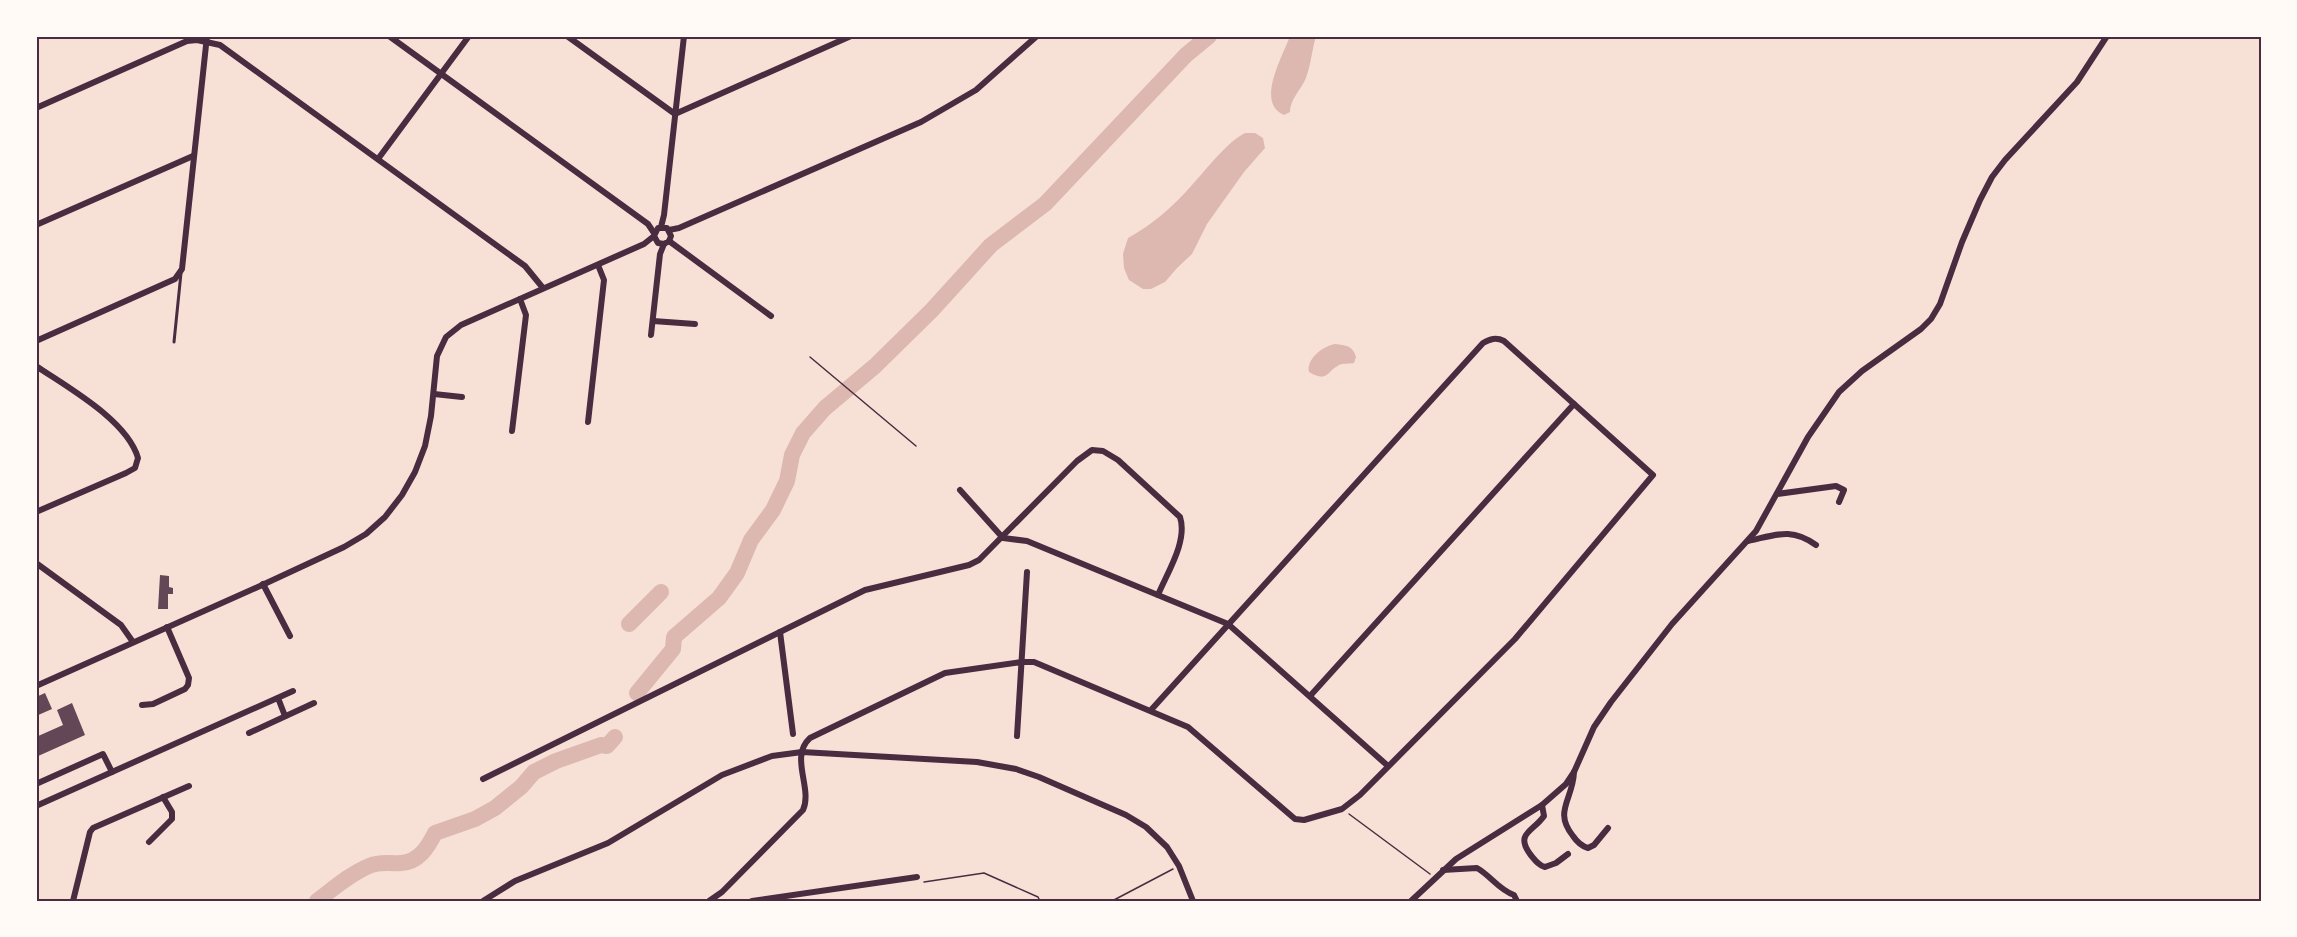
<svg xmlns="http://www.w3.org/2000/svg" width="2297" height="937" font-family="Bitter,serif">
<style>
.water{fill:#dcb8b0}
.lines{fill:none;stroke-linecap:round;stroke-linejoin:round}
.river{stroke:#dcb8b0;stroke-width:16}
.building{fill:#644757}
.path{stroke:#4a2c40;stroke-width:1.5}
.service{stroke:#4a2c40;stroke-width:3}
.minor{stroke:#4a2c40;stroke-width:6}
.neatline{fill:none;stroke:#4a2c40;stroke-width:2}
</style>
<rect width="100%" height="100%" fill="#f7e1d7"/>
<g class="water">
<path d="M 1290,36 L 1316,36 C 1312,50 1311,64 1306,78 C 1301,90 1290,99 1290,112 L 1284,115 C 1255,103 1283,56 1290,36 Z"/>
<path d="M 1245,133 L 1255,133 L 1263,138 L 1265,148 L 1244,172 L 1207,224 L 1192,254 L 1177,268 L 1165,282 L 1151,289 L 1143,289 L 1129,280 L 1124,268 L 1123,254 L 1128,238 C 1152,225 1174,206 1192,185 C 1206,170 1227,142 1245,133 Z"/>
<path d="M 1335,344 C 1346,345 1353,346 1356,357 L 1354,363 C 1350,364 1342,363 1339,365 C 1326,372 1328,383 1309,372 C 1306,359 1323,346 1335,344 Z"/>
</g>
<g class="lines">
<g class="river">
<path d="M 629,624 L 661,592"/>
<path d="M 637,693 L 673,649 L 674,637 L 719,598 L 737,573 L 751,540 L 773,510 L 787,481 L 792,455 L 803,433 L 825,408 L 875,366 L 932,310 L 991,245 L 1045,204 L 1186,55 L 1209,36"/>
<path d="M 317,901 C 333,889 350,874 369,866 C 381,861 389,864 401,863 C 419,862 428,847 435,833 L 475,819 L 495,808 L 521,787 L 534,772 L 556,761 L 601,745 L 607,746 L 615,737"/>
</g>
</g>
<g class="building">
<path d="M 160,575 L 169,576 L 169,587 L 173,588 L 173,594 L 168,594 L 168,609 L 158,609 Z"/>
<path d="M 45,693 L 52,709 L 36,716 L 36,697 Z"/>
<path d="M 72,703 L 85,735 L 36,757 L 36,737 L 63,725 L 57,710 Z"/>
</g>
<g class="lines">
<g class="path">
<path d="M 810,357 L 916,446"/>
<path d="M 1349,814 L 1430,874"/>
<path d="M 924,882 L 984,873 L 1038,897 L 1040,901"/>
<path d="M 1112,901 L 1173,869"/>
</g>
<path class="service" d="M 174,342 L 181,273"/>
<g class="minor">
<path d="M 389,36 L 648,224 L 654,233"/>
<path d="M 567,36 L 675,114 L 851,36"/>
<path d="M 36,108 L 187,41 L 197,40 L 220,45 L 525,266 L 543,288"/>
<path d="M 378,159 L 469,36"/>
<path d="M 36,225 L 193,156"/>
<path d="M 661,227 L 664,215 L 684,36"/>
<path d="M 669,230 L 679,228 L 921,122 L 976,90 L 1037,36"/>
<path d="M 669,241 L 771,316"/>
<path d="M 653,321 L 695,324"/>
<path d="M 651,335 L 660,254 L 664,244"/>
<path d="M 36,341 L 175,279 L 182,269 L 207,36"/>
<path d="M 36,366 C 67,387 127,420 138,458 L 135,468 L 126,473 L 36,512"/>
<path d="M 434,394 L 462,397"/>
<path d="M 588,422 L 604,280 L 598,265"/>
<path d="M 512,431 L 526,315 L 520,299"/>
<path d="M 960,490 L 1003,538 L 1027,541 L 1228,624 L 1388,766"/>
<path d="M 1777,494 L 1836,486 L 1844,490 L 1839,502"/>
<path d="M 1748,541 C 1776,535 1791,527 1816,545"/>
<path d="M 36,563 L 121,625 L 133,642"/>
<path d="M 263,584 L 290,636"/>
<path d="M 780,632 L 793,734"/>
<path d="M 36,686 L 260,586 L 344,547 L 366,534 L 385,517 L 402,495 L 415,472 L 425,446 L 431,416 L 437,356 L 446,337 L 461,325 L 644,244 L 654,236 L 658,228 L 667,228 L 671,236 L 669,241 L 664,244 L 658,243 L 654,236"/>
<path d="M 1310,696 L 1574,404"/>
<path d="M 278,698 L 285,716"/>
<path d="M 142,705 L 153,704 L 185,689 L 188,685 L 189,678 L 167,627"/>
<path d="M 249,733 L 314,703"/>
<path d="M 1017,736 L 1027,572"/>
<path d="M 1574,772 C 1573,800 1553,811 1573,836 C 1577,842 1581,846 1588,848 L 1594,845 L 1608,828"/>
<path d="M 483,779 L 865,590 L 969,565 L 979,560 L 1077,461 L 1092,450 L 1103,451 L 1118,460 L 1180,517 C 1188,541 1167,573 1158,595"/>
<path d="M 36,784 L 103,754 L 112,772"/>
<path d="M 1542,805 L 1544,816 C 1533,832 1515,833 1530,854 C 1535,860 1538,865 1545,867 L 1556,863 L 1568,854"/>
<path d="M 36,806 L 293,691"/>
<path d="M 149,842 L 172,819 L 172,812 L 163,797"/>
<path d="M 1443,870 L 1477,868 C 1491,876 1499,890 1514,895 L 1517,901"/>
<path d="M 73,901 L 90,832 L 93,828 L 189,786"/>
<path d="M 483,901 L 515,881 L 608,843 L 722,775 L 772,756 L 802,752 L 977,762 L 1016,769 L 1039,777 L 1126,815 L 1146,827 L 1167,847 L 1179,866 L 1193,901"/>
<path d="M 709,901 L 722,892 L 803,810 C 813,788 789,757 810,738 L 945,673 L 1022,662 L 1034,662 L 1188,727 L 1295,819 L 1304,820 L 1342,809 L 1360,795 L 1515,639 L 1653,475 L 1504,341 C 1496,337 1490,339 1483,343 L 1151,710"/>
<path d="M 752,901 L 917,877"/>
<path d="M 1411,901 L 1456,859 L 1542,805 L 1566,784 L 1574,772 L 1594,727 L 1611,702 L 1672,624 L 1756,531 L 1808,437 L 1839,392 L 1862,371 L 1921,329 L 1931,319 L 1940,304 L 1962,242 L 1980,200 L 1992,177 L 2005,160 L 2077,82 L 2107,36"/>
</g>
</g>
<rect width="2297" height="937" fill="none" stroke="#fffaf5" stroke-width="75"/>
<rect x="38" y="38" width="2222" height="862" class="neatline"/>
</svg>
